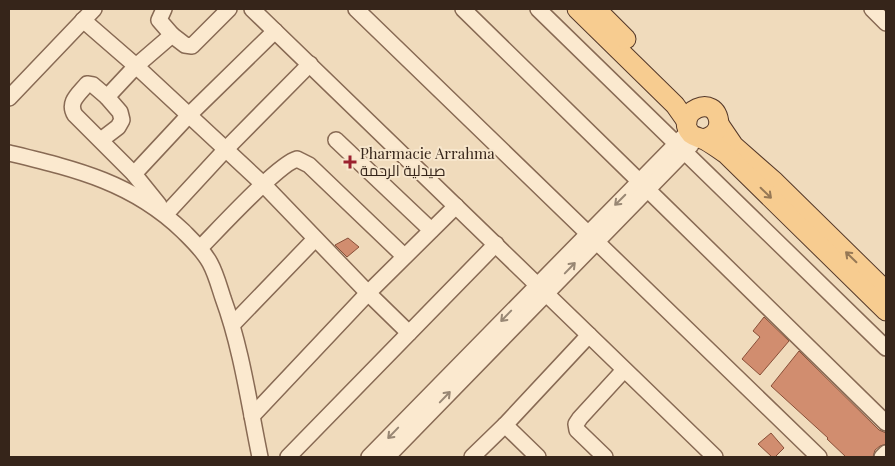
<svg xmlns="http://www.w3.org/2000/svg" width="895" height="466" font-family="'Playfair Display',Cairo,serif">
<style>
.building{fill:#d18d6f;stroke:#895039}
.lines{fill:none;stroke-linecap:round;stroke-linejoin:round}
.minor-casing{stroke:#886a54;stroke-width:18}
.major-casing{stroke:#55392a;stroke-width:21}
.minor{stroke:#fbe9cf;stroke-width:15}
.major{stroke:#f7cc90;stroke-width:19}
.oneway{stroke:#967855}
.oneway2{stroke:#988774}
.poi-dot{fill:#9b212f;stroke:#f7e6cc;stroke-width:2}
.labels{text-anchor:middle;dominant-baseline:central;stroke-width:4;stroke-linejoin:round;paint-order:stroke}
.poi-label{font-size:15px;fill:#36251a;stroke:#f7e6cc;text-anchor:start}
</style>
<rect width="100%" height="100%" fill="#f0dbbc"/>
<g class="building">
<path d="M 348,238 L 359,247 L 347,257 L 335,245 Z"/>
<path d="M 764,317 L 789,341 L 760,375 L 742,359 L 760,337 L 753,331 Z"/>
<path d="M 799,351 L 879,430 L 886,433 L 886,444 L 880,446 L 875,450 L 873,457 L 846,457 L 827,439 L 828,438 L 771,386 Z"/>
<path d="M 771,433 L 784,448 L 775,457 L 772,457 L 758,444 Z"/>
</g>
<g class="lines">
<defs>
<g id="minor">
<path d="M 164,9 L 159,20 L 172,35"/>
<path d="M 252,9 L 715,457"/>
<path d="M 356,9 L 819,457"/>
<path d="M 463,9 L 639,181"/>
<path d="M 538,9 L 886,348"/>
<path d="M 872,9 L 886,23"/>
<path d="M 83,20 L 136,66 L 264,185 L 368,293 L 409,333"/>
<path d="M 9,98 L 94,9"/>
<path d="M 101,140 L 118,127 L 122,120 L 120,112 L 107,97"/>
<path d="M 336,140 L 431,230"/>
<path d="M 9,153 C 75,169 132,182 183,231 C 193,241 203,250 210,263 C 216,274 219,286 223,298 C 242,350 249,404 260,457"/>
<path d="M 134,174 L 189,115 L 275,31"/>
<path d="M 647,189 L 886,423"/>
<path d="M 159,205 L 134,174 L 75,115 C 67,102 79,94 87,84 L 93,85 L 107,97 L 136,66 L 172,35 L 185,45 L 192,46 L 229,9"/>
<path d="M 166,214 L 226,149 L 310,64"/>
<path d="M 200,248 C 217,231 278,164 297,159 L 309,165 L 404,256"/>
<path d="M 233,324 L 315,239"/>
<path d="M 252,416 L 368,293 L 456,206"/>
<path d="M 505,425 L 589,335"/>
<path d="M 288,457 L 496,244"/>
<path d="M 369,457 L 683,137"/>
<path d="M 387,457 L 691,145"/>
<path d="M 472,457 L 505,425 L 538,457"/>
<path d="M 605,457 L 577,430 L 576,424 L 580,418 L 624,370"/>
<path d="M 882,457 L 886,453"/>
</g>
<g id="major">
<path d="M 577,9 L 675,105 L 687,122"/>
<path d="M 596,9 L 626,39"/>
<path d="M 719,124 L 734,146 L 775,182 L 886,291"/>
<path d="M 703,139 C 712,137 717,133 719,124 C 717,90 672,113 691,134 C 695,137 698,137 702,139 C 710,142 718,149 726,154 L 886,311"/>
</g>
</defs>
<use href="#minor" class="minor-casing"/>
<use href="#major" class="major-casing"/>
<use href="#minor" class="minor"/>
<use href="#major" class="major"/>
</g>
<defs><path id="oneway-shaft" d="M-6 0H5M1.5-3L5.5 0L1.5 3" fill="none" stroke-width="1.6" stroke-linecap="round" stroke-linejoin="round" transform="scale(1.25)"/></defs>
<g class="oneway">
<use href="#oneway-shaft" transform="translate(766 193) rotate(44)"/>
<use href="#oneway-shaft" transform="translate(851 257) rotate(-136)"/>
</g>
<g class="oneway2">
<use href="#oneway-shaft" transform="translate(620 200) rotate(135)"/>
<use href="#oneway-shaft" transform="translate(570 268) rotate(-46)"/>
<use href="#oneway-shaft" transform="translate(506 316) rotate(134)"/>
<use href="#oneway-shaft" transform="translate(445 397) rotate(-46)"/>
<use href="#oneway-shaft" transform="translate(393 433) rotate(134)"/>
</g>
<path class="poi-dot" d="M347.5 154.5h5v5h5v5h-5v5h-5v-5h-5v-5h5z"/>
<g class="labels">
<g class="poi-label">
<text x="360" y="153">Pharmacie Arrahma<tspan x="360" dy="17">صيدلية الرحمة</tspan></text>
</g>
</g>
<rect width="895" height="466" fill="none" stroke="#36251a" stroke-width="20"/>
</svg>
